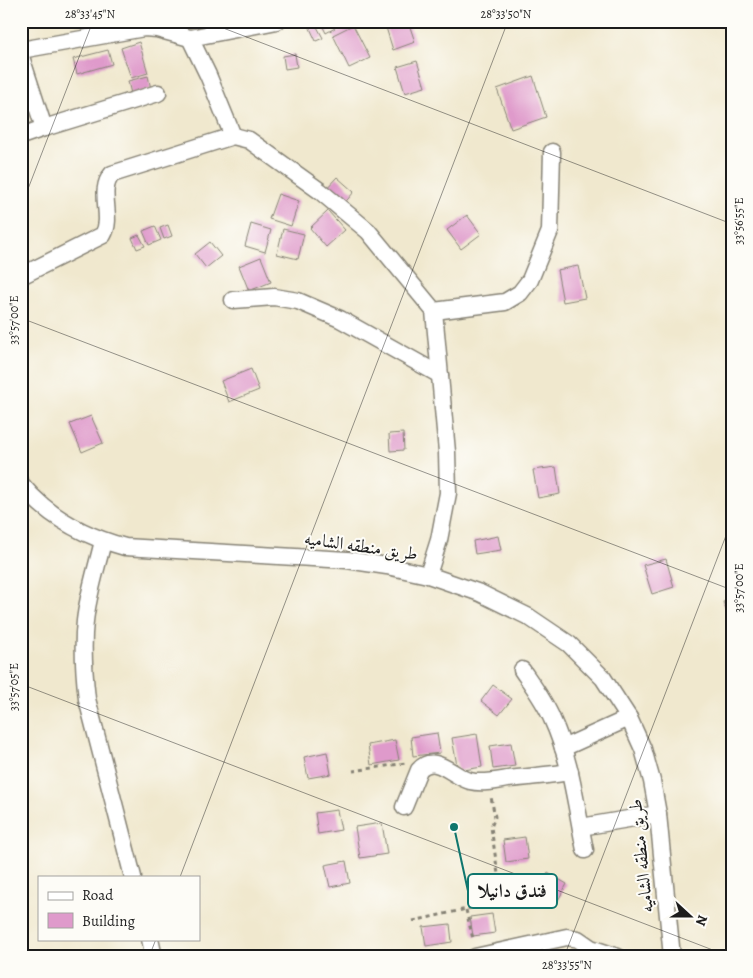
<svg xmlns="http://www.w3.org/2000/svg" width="753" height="978" font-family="Alegreya,Amiri,serif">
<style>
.building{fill:#df9acb}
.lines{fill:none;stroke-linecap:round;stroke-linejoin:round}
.minor-casing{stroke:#868275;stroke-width:19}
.path{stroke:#868275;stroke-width:3;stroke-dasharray:4 4;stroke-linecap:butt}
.minor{stroke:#fff;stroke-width:16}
.ticks{fill:none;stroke:#1c1c1c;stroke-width:1;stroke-opacity:0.45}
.labels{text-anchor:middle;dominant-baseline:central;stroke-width:4;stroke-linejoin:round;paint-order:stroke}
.street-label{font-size:18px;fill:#1c1c1c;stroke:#fdfcf7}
.leader{fill:none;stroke:#0f766e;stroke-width:2}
.callout-dot{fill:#0f766e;stroke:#fdfcf7;stroke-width:2}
.callout{fill:#fdfcf7;stroke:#0f766e;stroke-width:2}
.callout-label{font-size:19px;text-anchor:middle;font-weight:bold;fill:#1c1c1c}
.neatline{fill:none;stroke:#1c1c1c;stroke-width:2}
.ticks-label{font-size:12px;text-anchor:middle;fill:#1c1c1c}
</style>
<rect width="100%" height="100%" fill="#fdfcf7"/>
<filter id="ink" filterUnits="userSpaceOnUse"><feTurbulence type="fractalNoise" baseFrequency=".02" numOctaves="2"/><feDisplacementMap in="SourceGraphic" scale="10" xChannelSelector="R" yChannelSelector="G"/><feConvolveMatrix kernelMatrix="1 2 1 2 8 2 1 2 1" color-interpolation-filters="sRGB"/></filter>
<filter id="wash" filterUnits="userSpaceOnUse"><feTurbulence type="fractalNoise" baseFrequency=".0096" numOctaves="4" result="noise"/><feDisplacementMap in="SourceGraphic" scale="20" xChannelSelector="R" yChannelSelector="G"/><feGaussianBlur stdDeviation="1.12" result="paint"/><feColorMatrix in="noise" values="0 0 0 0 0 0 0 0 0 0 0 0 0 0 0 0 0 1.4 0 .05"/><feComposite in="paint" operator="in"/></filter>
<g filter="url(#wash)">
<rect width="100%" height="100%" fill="#f0e8ce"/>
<g id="blocks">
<g class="building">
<path d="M 320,21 L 331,21 L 335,28 L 326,33 Z"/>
<path d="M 384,21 L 408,21 L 415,42 L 393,50 Z"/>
<path d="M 315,23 L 323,38 L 316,41 L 309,26 Z"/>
<path d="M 353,25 L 370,58 L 349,68 L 333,35 Z"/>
<path d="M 139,42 L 148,73 L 131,78 L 121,48 Z"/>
<path d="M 108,50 L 112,64 L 77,74 L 73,59 Z"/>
<path d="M 295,54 L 297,67 L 285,69 L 283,56 Z"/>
<path d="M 417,61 L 425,87 L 405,93 L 397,67 Z"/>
<path d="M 148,76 L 151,89 L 131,94 L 128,81 Z"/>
<path d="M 533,76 L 546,117 L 511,129 L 497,89 Z"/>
<path d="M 337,177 L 354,192 L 341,207 L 324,191 Z"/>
<path d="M 278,194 L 299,201 L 291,226 L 269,219 Z"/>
<path d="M 328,211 L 345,230 L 326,247 L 310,228 Z"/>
<path d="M 467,215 L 481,234 L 461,249 L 447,230 Z"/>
<path d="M 251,224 L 271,230 L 265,252 L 245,246 Z"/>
<path d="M 168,225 L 172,236 L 164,239 L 160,228 Z"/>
<path d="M 155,226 L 161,240 L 149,245 L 143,231 Z"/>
<path d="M 283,229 L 304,234 L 298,259 L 277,254 Z"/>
<path d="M 139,235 L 145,246 L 137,249 L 132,238 Z"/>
<path d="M 210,242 L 221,256 L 206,268 L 195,254 Z"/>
<path d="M 261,257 L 271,282 L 249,291 L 239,266 Z"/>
<path d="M 578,266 L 585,298 L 563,302 L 557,270 Z"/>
<path d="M 251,369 L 259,390 L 229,402 L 221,381 Z"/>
<path d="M 91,416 L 103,443 L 82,452 L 70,424 Z"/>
<path d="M 403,433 L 404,450 L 390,451 L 389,434 Z"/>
<path d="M 556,467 L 560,494 L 538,498 L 533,470 Z"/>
<path d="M 498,536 L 501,550 L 475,554 L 473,541 Z"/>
<path d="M 666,559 L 674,587 L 652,594 L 643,565 Z"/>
<path d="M 732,599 L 732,618 L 729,618 L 723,602 Z"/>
<path d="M 493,685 L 512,699 L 499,715 L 481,701 Z"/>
<path d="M 437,733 L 440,753 L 413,756 L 411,737 Z"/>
<path d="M 477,734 L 482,767 L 458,771 L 452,738 Z"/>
<path d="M 395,740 L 399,760 L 371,765 L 368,745 Z"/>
<path d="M 511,743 L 515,766 L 493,769 L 490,746 Z"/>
<path d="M 327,752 L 331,774 L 308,778 L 304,757 Z"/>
<path d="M 337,810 L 341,830 L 318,834 L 315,813 Z"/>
<path d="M 382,823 L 387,854 L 360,858 L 355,827 Z"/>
<path d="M 525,837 L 528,859 L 506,862 L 503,840 Z"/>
<path d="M 346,861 L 350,883 L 330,887 L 325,865 Z"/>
<path d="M 548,873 L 567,884 L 556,904 L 536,893 Z"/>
<path d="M 492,914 L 495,933 L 473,936 L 470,917 Z"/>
<path d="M 450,924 L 452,942 L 426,946 L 423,927 Z"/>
</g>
</g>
</g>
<g filter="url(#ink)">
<use href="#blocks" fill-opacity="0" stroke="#868275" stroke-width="1"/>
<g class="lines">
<defs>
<g id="minor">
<path d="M 190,38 L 208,75 L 233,136"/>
<path d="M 21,50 L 144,28 L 157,29 L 190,38 L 277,21"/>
<path d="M 21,57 L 44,128 L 21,136"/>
<path d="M 44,128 L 158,93"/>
<path d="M 21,276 L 103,235 C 114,217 97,191 112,174 L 233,136 L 249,140 L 320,191 L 368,231 L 434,311 L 447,452 L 448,493 L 439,540 L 428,575"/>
<path d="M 233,300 L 274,297 L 298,301 L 340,319 L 440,375"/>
<path d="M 434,311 L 505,302 L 520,293 L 530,280 L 550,231 L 552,152"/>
<path d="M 21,484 C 48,517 84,536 125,547 L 347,560 L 387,566 L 428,575 L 480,593 L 529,617 L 569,644 L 603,678 L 629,718 L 643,749 L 652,781 L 658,814 L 672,957"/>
<path d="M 103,541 C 97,567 88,594 85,621 C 82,647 84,673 87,699 L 133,877"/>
<path d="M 522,670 C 533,686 545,702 552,719 C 571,760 576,806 585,850"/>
<path d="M 563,748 L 629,718"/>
<path d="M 404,807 L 419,770 C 435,752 453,777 470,781 C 482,784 496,781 508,779 C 529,777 549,775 570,772"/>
<path d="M 581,827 L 658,814"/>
<path d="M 150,939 L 154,957"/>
<path d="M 475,957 L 567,937 L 578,939 L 591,948 L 618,957"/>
</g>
</defs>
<use href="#minor" class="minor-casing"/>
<g class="path">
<path d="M 353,771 L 406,763"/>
<path d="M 466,910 L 473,939"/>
<path d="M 413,921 L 502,901 L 491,827 L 495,817 L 491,797"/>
</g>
<use href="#minor" class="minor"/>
</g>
</g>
<path class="ticks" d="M 205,21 L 732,224M 21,207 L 93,21M 21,318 L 732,590M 21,684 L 731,957M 180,877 L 508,21M 149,957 L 156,939M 564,957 L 732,520"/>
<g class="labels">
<g class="street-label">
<text transform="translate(361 546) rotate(8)">طريق منطقه الشاميه</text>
<text transform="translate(641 856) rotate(-96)">طريق منطقه الشاميه</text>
</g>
</g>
<path class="leader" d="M454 827L468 891"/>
<circle class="callout-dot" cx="454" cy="827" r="5"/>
<rect class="callout" x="468" y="874" width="89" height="34" rx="5"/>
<g class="callout-label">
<text x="512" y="897">فندق دانيلا</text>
</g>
<rect width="753" height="978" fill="none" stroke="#fdfcf7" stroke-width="55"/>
<rect x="38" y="876" width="162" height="65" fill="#fdfcf7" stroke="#a3a29f"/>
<rect x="48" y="892" width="25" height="8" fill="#ffffff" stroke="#a3a29f"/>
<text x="82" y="900" font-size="15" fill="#1c1c1c">Road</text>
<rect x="48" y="913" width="25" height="15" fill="#df9acb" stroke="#a3a29f"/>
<text x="82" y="926" font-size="15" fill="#1c1c1c">Building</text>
<g transform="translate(690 916) rotate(111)" stroke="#fdfcf7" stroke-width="4" paint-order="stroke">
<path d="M0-4L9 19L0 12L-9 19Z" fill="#1c1c1c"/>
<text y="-8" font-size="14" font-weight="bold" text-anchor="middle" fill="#1c1c1c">N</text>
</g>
<rect x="28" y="28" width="698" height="922" class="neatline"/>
<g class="ticks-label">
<text x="90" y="18">28°33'45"N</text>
<text x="506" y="18">28°33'50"N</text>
<text transform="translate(739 221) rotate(-90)" y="4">33°56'55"E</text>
<text transform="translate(14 320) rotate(-90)" y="4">33°57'00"E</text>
<text transform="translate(739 588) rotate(-90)" y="4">33°57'00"E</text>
<text transform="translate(14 687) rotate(-90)" y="4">33°57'05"E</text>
<text x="567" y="969">28°33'55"N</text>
</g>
</svg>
